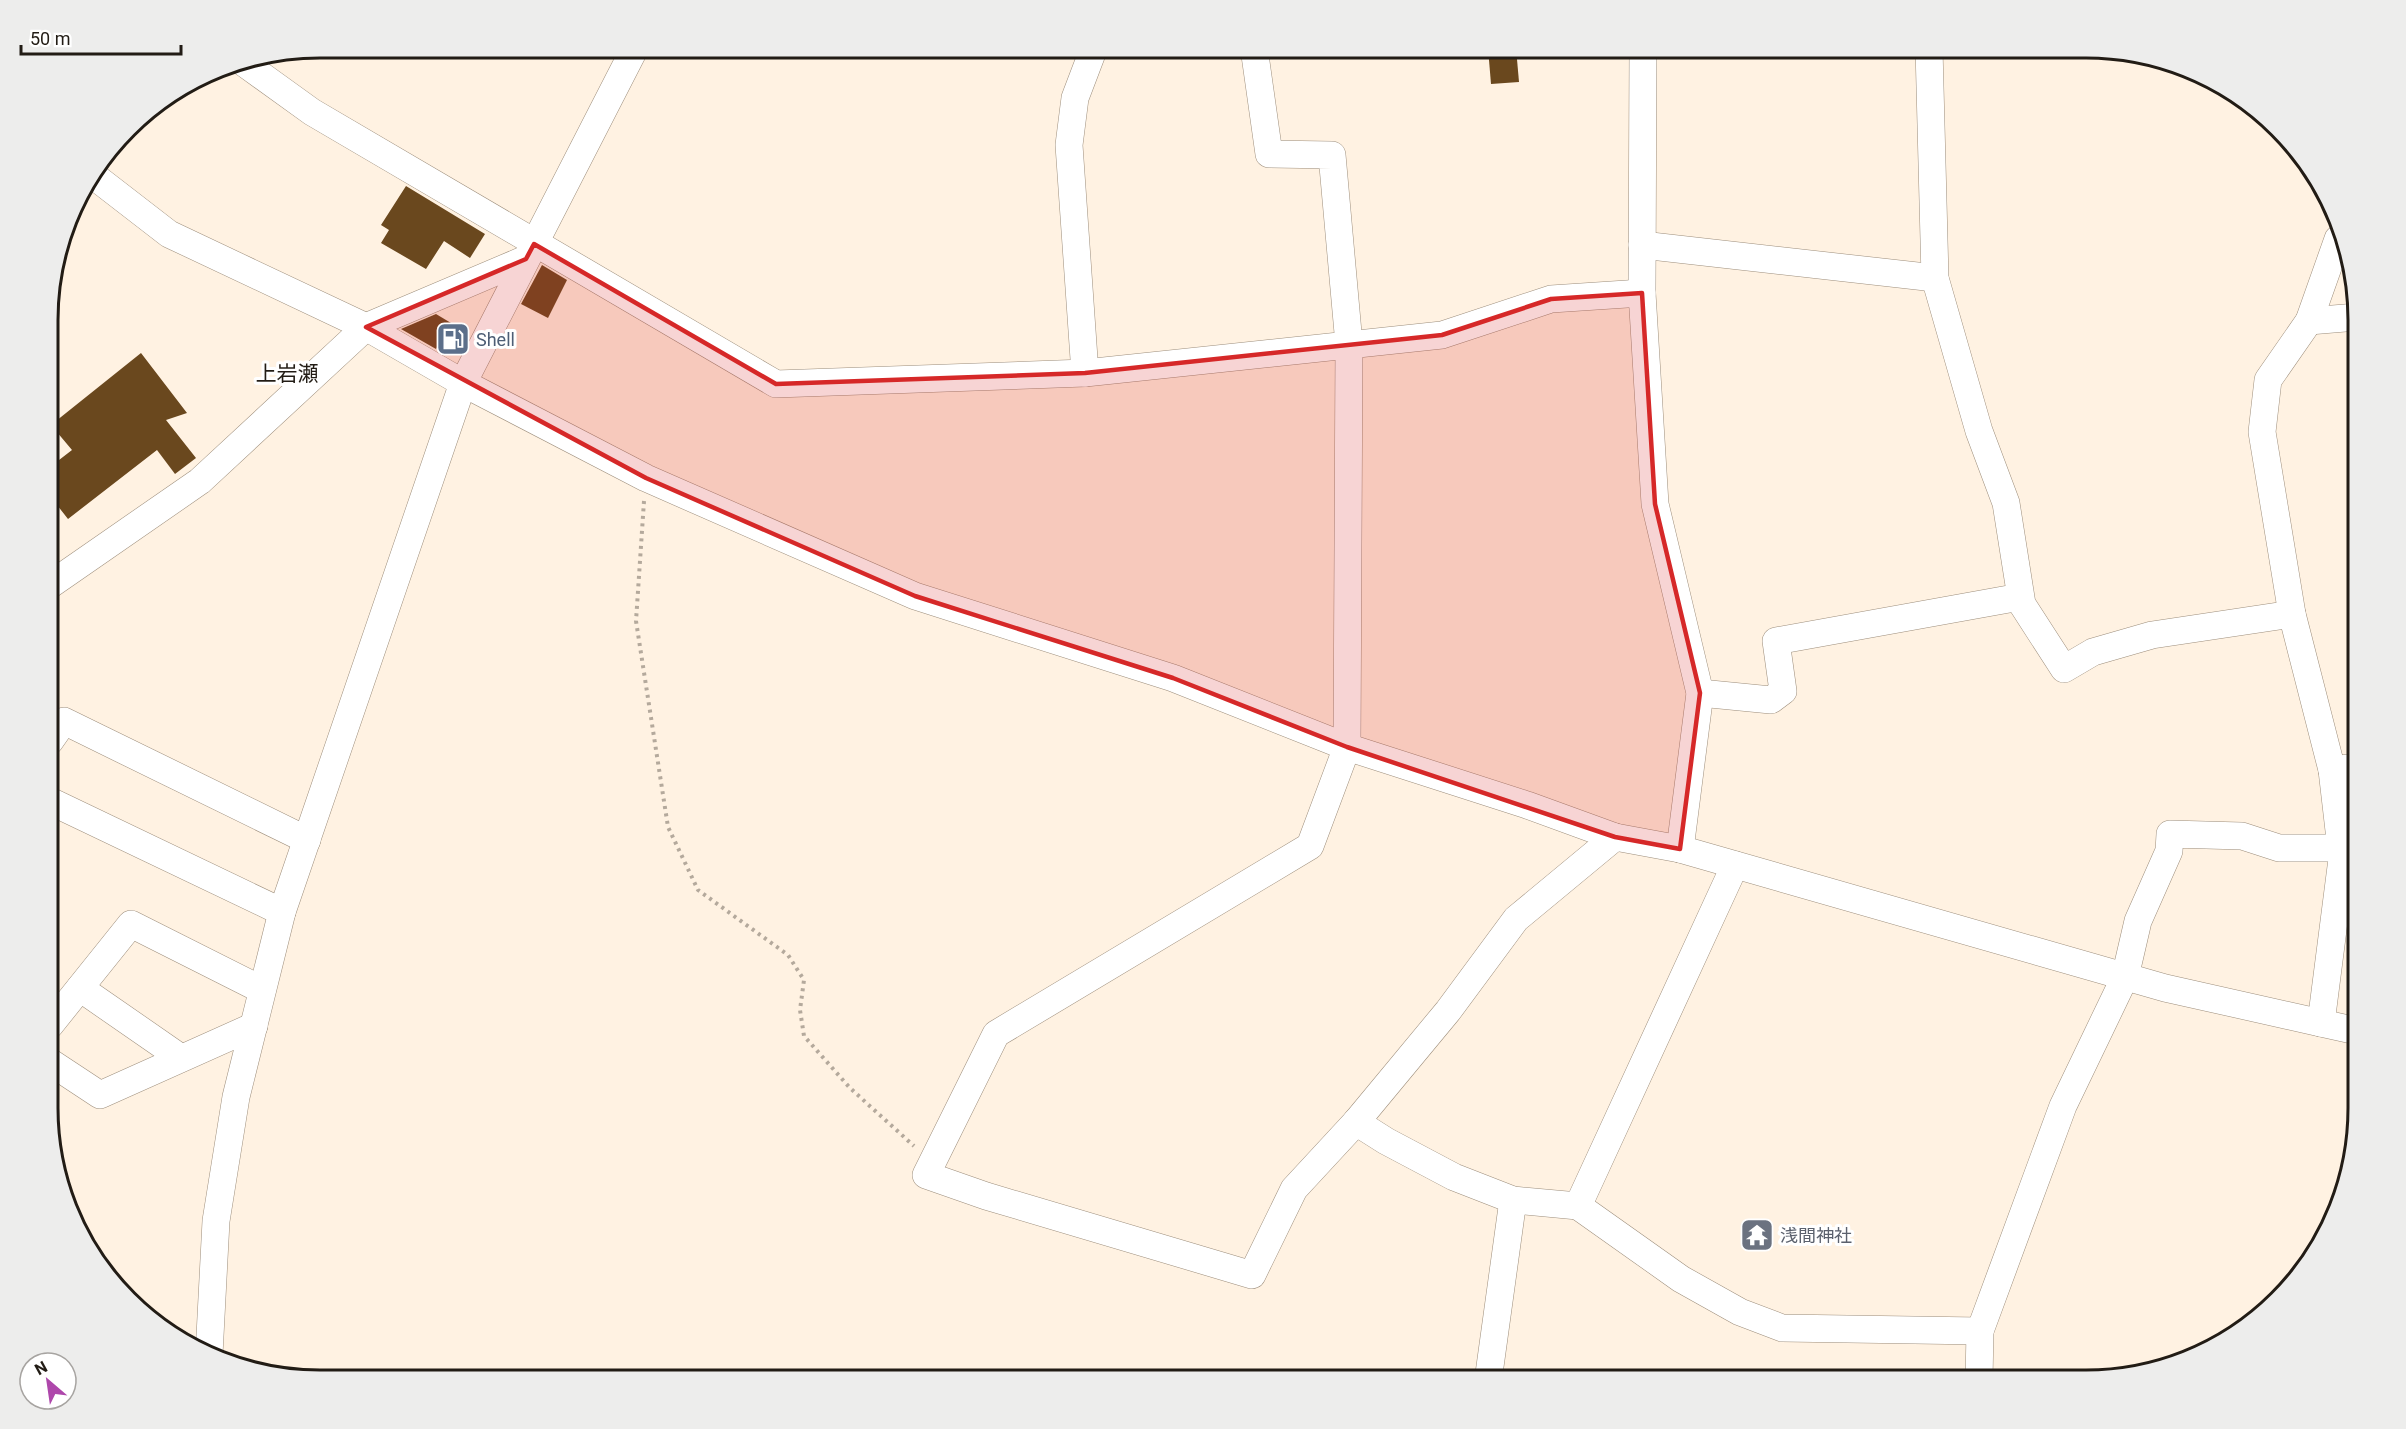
<svg xmlns="http://www.w3.org/2000/svg" width="2406" height="1429" font-family="Roboto,'Noto Sans JP',sans-serif">
<style>
.building{fill:#6a481e}
.lines{fill:none;stroke-linecap:round;stroke-linejoin:round}
.minor-casing{stroke:#9d8e7c;stroke-width:28}
.path{stroke:#b4a99c;stroke-width:4;stroke-dasharray:3 4.5;stroke-linecap:butt}
.minor{stroke:#fff;stroke-width:27}
.marked{fill:#d62828;fill-opacity:0.2;stroke:#d62828;stroke-width:4.5;stroke-linejoin:round}
.labels{text-anchor:middle;dominant-baseline:central;stroke-width:6;stroke-linejoin:round;paint-order:stroke}
.service-label{font-size:18px;fill:#4e5e75;stroke:#fff;text-anchor:start}
.worship-label{font-size:18px;fill:#5b616d;stroke:#fff;text-anchor:start}
.quarter-label{font-size:21px;fill:#221c15;stroke:#fff}
.rim{fill:none;stroke:#221c15;stroke-width:3}
</style>
<rect width="100%" height="100%" fill="#fff2e2"/>
<g class="building">
<path d="M 1488,48 L 1516,48 L 1519,82 L 1491,84 Z"/>
<path d="M 406,186 L 485,234 L 470,258 L 444,241 L 426,269 L 381,243 L 389,230 L 381,225 Z"/>
<path d="M 542,265 L 567,280 L 548,318 L 521,304 Z"/>
<path d="M 436,314 L 451,323 L 436,349 L 401,329 Z"/>
<path d="M 141,353 L 187,413 L 166,420 L 196,458 L 175,474 L 157,450 L 68,519 L 50,496 L 50,467 L 72,450 L 51,425 Z"/>
</g>
<g class="lines">
<defs>
<g id="minor">
<path d="M 1254,48 L 1269,154 L 1332,155 L 1349,344 L 1347,747 L 1310,846 L 996,1034 L 926,1175 L 986,1196 L 1252,1275 L 1294,1189 L 1356,1122 L 1448,1011 L 1516,919 L 1615,837"/>
<path d="M 1643,48 L 1642,293 L 1655,504 L 1700,693 L 1680,849"/>
<path d="M 1929,48 L 1935,278 L 1979,431 L 2006,503 L 2022,604 L 2064,669 L 2093,652 L 2152,635 L 2292,614"/>
<path d="M 244,63 L 312,112 L 776,384 L 1085,373 L 1442,335 L 1551,299 L 1642,293"/>
<path d="M 94,176 L 169,234 L 366,327 L 463,383 L 646,478 L 915,596 L 1173,678 L 1347,747 L 1527,805 L 1615,837 L 1680,849 L 2165,988 L 2321,1023"/>
<path d="M 2338,239 L 2309,321 L 2268,380 L 2262,432 L 2292,614 L 2332,770 L 2341,848 L 2342,859 L 2321,1023 L 2357,1031"/>
<path d="M 1642,245 L 1935,278"/>
<path d="M 2309,321 L 2357,317"/>
<path d="M 1085,373 L 1069,145 L 1075,98 L 1094,48"/>
<path d="M 50,585 L 200,481 L 366,327 L 526,259"/>
<path d="M 1700,693 L 1771,700 L 1783,691 L 1776,641 L 2020,597"/>
<path d="M 50,741 L 64,721 L 307,840"/>
<path d="M 2332,770 L 2357,767"/>
<path d="M 50,801 L 282,912"/>
<path d="M 1735,865 L 1578,1206 L 1681,1279 L 1740,1312 L 1782,1328 L 1980,1331"/>
<path d="M 80,988 L 181,1058"/>
<path d="M 50,1025 L 131,924 L 262,990"/>
<path d="M 50,1062 L 100,1095 L 254,1026"/>
<path d="M 1356,1122 L 1386,1141 L 1454,1177 L 1513,1200 L 1578,1206"/>
<path d="M 209,1355 L 216,1221 L 236,1097 L 282,912 L 463,383 L 635,48"/>
<path d="M 1979,1380 L 1980,1331 L 2063,1106 L 2125,977 L 2138,921 L 2169,851 L 2170,834 L 2242,836 L 2279,848 L 2341,848"/>
<path d="M 1488,1381 L 1513,1200"/>
</g>
</defs>
<use href="#minor" class="minor-casing"/>
<path class="path" d="M 644,501 L 636,621 L 668,827 L 698,890 L 788,955 L 804,980 L 800,1010 L 804,1036 L 850,1088 L 914,1146"/>
<use href="#minor" class="minor"/>
</g>
<path class="marked" d="M 534,244 L 776,384 L 1085,373 L 1442,335 L 1551,299 L 1642,293 L 1655,504 L 1700,693 L 1680,849 L 1615,837 L 1347,747 L 1173,678 L 915,596 L 646,478 L 366,327 L 526,259 Z"/>
<defs>
<symbol id="fuel-square" viewBox="-11 -11 22 22"><rect x="-9" y="-9" width="18" height="18" rx="4" fill="#5c6f8a" stroke="#fff"/><path d="M-5.5-6h7V0h2V4h1.3V-2.5L3-4.5l.8-.8L6-3V5H2.5V1h-1V6h-7ZM-4.2-4.7v3.2H.2V-4.7Z" fill="#fff"/></symbol>
<symbol id="temple-square" viewBox="-11 -11 22 22"><rect x="-9" y="-9" width="18" height="18" rx="4" fill="#6b7280" stroke="#fff"/><path d="M0-6L5-2H3V0L6.5 2.5H4V6H1.5V3h-3V6H-4V2.5H-6.5L-3 0V-2H-5Z" fill="#fff"/></symbol>
</defs>
<g fill-rule="evenodd">
<use href="#fuel-square" x="434" y="320" width="38" height="38"/>
<use href="#temple-square" x="1738" y="1216" width="38" height="38"/>
</g>
<g class="labels">
<g class="service-label">
<text x="476" y="339">Shell</text>
</g>
<g class="worship-label">
<text x="1780" y="1235">浅間神社</text>
</g>
<g class="quarter-label">
<text x="287" y="374">上岩瀬</text>
</g>
</g>
<path d="M0 0H2406V1429H0ZM320 58H2086A262 262 0 0 1 2348 320V1108A262 262 0 0 1 2086 1370H320A262 262 0 0 1 58 1108V320A262 262 0 0 1 320 58Z" fill="#ededec" fill-rule="evenodd"/>
<path class="rim" d="M320 58H2086A262 262 0 0 1 2348 320V1108A262 262 0 0 1 2086 1370H320A262 262 0 0 1 58 1108V320A262 262 0 0 1 320 58Z"/>
<g transform="translate(48 1381) rotate(331)"><circle r="28" fill="#ffffff" stroke="#a7a4a1" stroke-width="1.5"/>
<path d="M0-4.5L10 22L0 15L-10 22Z" fill="#ae47ab"/>
<text y="-9" font-size="16" font-weight="bold" text-anchor="middle" fill="#221c15">N</text>
</g>
<path d="M21 45v9h160v-9" fill="none" stroke="#221c15" stroke-width="3"/>
<text x="30" y="45" font-size="18" fill="#221c15" stroke="#ffffff" stroke-width="4.5" paint-order="stroke">50 m</text>
</svg>
